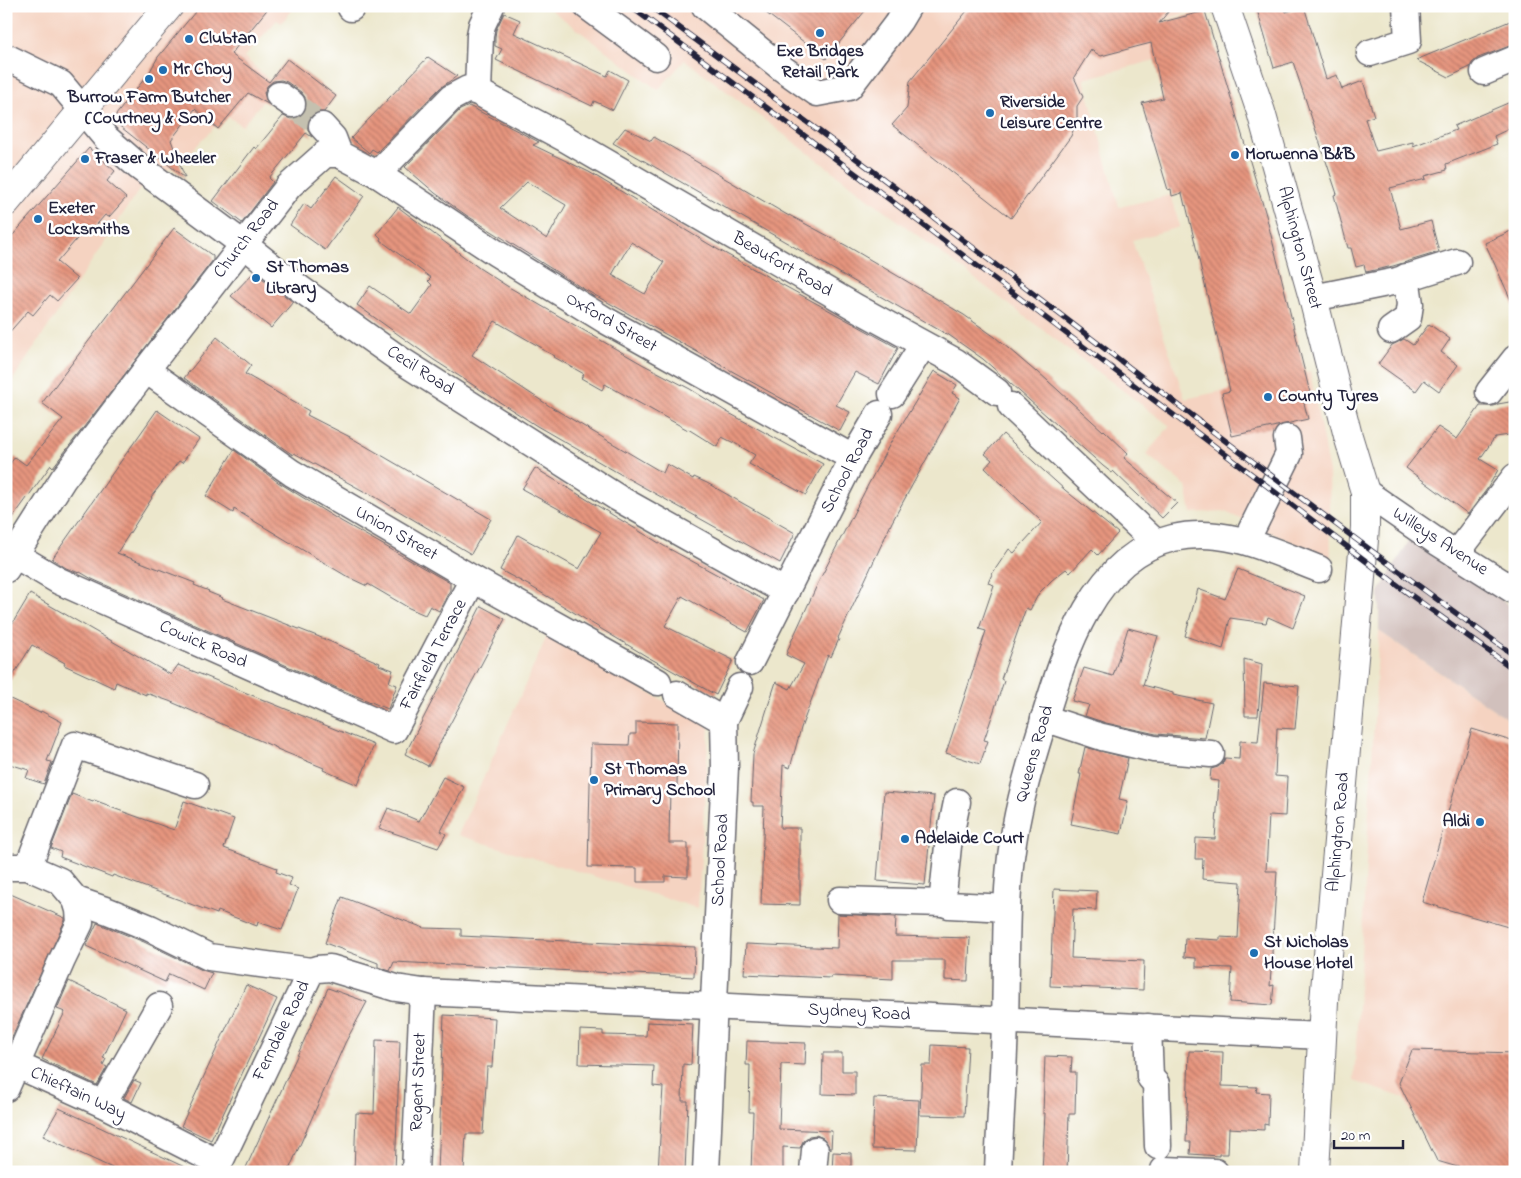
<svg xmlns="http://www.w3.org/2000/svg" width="1521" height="1178" font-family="'Indie Flower',sans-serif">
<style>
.built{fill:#f5d3c1}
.railway{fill:#d1c0bc}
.building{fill:url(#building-back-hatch);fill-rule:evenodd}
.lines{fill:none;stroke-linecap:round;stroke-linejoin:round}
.minor-tunnel{stroke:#c4c0af;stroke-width:26;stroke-dasharray:26 13;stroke-linecap:butt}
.minor-casing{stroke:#69676e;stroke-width:29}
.major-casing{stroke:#69676e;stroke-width:30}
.highway-casing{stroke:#69676e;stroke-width:30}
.minor{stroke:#fff;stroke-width:26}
.major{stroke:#fff;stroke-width:28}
.highway{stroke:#fff;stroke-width:28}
.rail-casing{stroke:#22223b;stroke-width:5.5}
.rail{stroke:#fff;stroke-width:4;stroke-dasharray:11;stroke-linecap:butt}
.poi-dot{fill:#1f6fb2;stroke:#fff;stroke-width:2}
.labels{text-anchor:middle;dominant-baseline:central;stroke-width:5;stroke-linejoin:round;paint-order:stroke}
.poi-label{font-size:18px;font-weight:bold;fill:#22223b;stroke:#fff;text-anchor:start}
.street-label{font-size:18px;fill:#22223b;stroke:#fff}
</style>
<defs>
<pattern id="building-back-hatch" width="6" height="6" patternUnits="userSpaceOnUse" patternTransform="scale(1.25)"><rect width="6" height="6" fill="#e6957e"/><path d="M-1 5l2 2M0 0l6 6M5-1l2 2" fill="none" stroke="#ba7968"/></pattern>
</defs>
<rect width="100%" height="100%" fill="#fff"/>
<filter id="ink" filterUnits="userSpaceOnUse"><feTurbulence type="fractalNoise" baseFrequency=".02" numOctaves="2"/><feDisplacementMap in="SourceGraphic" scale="10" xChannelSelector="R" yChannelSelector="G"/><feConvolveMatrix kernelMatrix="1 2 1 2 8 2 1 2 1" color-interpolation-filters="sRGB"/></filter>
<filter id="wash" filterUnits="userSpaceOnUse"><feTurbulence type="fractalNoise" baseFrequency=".0096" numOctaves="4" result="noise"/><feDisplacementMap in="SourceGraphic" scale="20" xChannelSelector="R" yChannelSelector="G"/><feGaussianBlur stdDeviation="1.12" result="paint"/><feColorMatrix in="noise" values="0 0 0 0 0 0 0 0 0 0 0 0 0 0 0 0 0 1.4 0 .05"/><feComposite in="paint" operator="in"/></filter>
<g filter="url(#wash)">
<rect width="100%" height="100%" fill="#ece7cc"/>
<g class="built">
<path d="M 6,6 L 296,6 L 281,23 L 277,20 L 244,57 L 276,86 L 242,126 L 226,115 L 184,159 L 139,190 L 6,390 Z"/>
<path d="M 546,6 L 1202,6 L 1204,8 L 1163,20 L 1174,55 L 1084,79 L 1119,207 L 1171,195 L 1180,227 L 1132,240 L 1185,399 L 1310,372 L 1329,472 L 1331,560 L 1223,511 L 1191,513 L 1186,486 L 1146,454 L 1170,426 L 685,60 L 658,90 Z"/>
<path d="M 1379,631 L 1515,724 L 1515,1172 L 1443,1172 L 1404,1098 L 1354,1081 Z"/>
<path d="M 547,636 L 709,726 L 698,908 L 458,835 Z"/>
</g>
<path class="railway" d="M 1412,536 L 1515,609 L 1515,724 L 1379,631 L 1379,592 Z"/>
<g id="blocks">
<g class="building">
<path d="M 200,6 L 270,6 L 231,54 L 269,82 L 287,59 L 336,96 L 324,112 L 318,112 L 312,115 L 308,121 L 307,129 L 312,137 L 306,133 L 269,178 L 273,182 L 242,223 L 213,201 L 254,147 L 256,149 L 283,116 L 291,119 L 299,117 L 304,113 L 307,105 L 305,97 L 301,92 L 287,82 L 281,80 L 273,81 L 267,86 L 264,93 L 268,104 L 248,93 L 218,129 L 195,109 L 171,140 L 185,178 L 112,120 L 149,73 L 158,57 Z"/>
<path d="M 757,6 L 869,6 L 826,59 Z"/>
<path d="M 971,6 L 1173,6 L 1159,23 L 1205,11 L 1266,215 L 1310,393 L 1302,395 L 1308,419 L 1232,436 L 1222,393 L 1230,391 L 1186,205 L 1185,206 L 1182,193 L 1172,196 L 1171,189 L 1168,190 L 1142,103 L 1163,98 L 1151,43 L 1101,56 L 1091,50 L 1074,77 L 1083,97 L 1077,106 L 1077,120 L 1071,136 L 1011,218 L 892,125 L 907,108 L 910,81 Z"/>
<path d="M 1256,6 L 1285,6 L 1286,12 L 1304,6 L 1326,79 L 1337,75 L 1342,89 L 1363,81 L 1374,116 L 1365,119 L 1376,151 L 1413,142 L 1413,146 L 1456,130 L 1454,126 L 1515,100 L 1515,126 L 1494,136 L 1497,144 L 1446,164 L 1447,170 L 1425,176 L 1426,179 L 1390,188 L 1401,229 L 1431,221 L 1439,252 L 1393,266 L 1366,272 L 1364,265 L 1356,267 L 1351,248 L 1348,248 L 1334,195 L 1337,194 L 1293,62 L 1274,68 Z"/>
<path d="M 504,13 L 520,20 L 514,33 L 607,76 L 610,70 L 628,80 L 613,110 L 594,101 L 592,106 L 496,60 L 502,49 L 495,46 L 495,37 L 496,30 Z"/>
<path d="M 1515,19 L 1515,44 L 1478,58 L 1472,63 L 1470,67 L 1449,77 L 1416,60 Z"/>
<path d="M 428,57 L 457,76 L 440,88 L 377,152 L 372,149 L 369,153 L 368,152 L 351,138 Z"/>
<path d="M 469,106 L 539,142 L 533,145 L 589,172 L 717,249 L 898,348 L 879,384 L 855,372 L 836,405 L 850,412 L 840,431 L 582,288 L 466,215 L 435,193 L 405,167 L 460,110 ZM 527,182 L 566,205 L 547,239 L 500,208 ZM 631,242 L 664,262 L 645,294 L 612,275 Z"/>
<path d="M 625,128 L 651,141 L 654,137 L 668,145 L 789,216 L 789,215 L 847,246 L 964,315 L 995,337 L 1036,372 L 1037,371 L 1103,431 L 1104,430 L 1128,453 L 1124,458 L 1177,503 L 1162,518 L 1113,471 L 1112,473 L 1103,466 L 983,359 L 946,333 L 946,334 L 613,143 Z"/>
<path d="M 89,148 L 115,171 L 107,181 L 126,198 L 109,217 L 105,215 L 92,230 L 88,226 L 57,262 L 77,279 L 57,301 L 50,295 L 33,315 L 28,311 L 6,336 L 6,243 Z"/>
<path d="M 336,176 L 364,196 L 325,250 L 290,225 L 304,204 L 311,209 Z"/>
<path d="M 398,207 L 479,268 L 507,286 L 642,364 L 690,389 L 727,412 L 823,464 L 806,495 L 749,464 L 755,455 L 738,445 L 722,437 L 717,447 L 688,429 L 688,430 L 605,384 L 602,390 L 581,378 L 584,374 L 554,357 L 555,356 L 541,349 L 542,348 L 495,321 L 472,355 L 551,407 L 663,473 L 667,464 L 693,479 L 694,477 L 707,483 L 795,533 L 780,563 L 627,478 L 537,426 L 434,360 L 357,305 L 370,286 L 411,314 L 432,285 L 428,281 L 431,278 L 380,240 L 381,238 L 377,234 Z"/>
<path d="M 174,228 L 213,256 L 213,260 L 53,467 L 51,465 L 6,527 L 6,469 L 15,457 L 26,465 L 63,419 L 42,403 Z"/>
<path d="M 1515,229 L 1515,309 L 1485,243 Z"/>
<path d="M 254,272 L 293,302 L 271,328 L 231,296 Z"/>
<path d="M 1429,324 L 1450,339 L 1441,352 L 1458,365 L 1439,391 L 1424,380 L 1416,391 L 1378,364 L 1392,345 L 1404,339 L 1413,345 Z"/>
<path d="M 217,337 L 251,365 L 245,374 L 309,411 L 307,415 L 350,437 L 491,519 L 471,554 L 367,492 L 367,493 L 294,453 L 293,455 L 184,378 Z"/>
<path d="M 934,371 L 957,385 L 952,393 L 960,398 L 892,522 L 838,638 L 839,639 L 831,657 L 828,655 L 801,728 L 790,768 L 783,765 L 780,828 L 800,828 L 800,905 L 761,904 L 764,806 L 753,806 L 753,802 L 751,802 L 753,754 L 767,709 L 776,682 L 790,689 L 804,664 L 786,655 L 791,642 L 818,583 L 868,485 L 891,442 Z"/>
<path d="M 1515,401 L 1515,434 L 1495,437 L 1480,459 L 1498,470 L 1487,489 L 1468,514 L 1406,468 L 1438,427 L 1457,439 L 1480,406 L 1494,406 L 1498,404 Z"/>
<path d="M 157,410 L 199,439 L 182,463 L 179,461 L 151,497 L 152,498 L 117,553 L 195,583 L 194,585 L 209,591 L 208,592 L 223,598 L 222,599 L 317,636 L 380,663 L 379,665 L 393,670 L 389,682 L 397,685 L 388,709 L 339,689 L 92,579 L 80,572 L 79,573 L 66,568 L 52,559 Z"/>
<path d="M 1003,434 L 1065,490 L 1118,533 L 1098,555 L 1092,549 L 1070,573 L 1066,569 L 1052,580 L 1039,593 L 1030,610 L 1026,608 L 1001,679 L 1004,681 L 984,740 L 988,741 L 980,764 L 946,753 L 986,631 L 979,629 L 994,585 L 988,583 L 992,574 L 1009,549 L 1014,553 L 1042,522 L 985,468 L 992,460 L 985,454 Z"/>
<path d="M 234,450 L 278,482 L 334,517 L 450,583 L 450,590 L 439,611 L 430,606 L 425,615 L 409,608 L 368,584 L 367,586 L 348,577 L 234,509 L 233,513 L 206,496 Z"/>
<path d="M 535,468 L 664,546 L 764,600 L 747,632 L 682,596 L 665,626 L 733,660 L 716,695 L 646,656 L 530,586 L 500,570 L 518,535 L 579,569 L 601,532 L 522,489 Z"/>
<path d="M 1238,569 L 1305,596 L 1293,628 L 1268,617 L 1266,623 L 1230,618 L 1223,649 L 1185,636 L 1198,589 L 1225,599 Z"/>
<path d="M 30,594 L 171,675 L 178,665 L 374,745 L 358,785 L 323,770 L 324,768 L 277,749 L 277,748 L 169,701 L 146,693 L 146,695 L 116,682 L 114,688 L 64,665 L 65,663 L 32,645 L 6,687 L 6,634 Z"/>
<path d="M 481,606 L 505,619 L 428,766 L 405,754 Z"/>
<path d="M 1128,628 L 1158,636 L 1143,685 L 1173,693 L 1173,695 L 1212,703 L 1205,738 L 1156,734 L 1106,723 L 1085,716 L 1089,705 L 1072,701 L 1084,668 L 1113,676 Z"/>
<path d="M 1244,659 L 1262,664 L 1258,716 L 1245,716 Z"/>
<path d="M 1264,683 L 1299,686 L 1295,729 L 1277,728 L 1275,776 L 1287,777 L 1285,816 L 1269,815 L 1266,871 L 1277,871 L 1270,986 L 1274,985 L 1272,1005 L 1230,1002 L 1232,968 L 1196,967 L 1196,958 L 1184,957 L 1185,938 L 1220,940 L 1220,937 L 1238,938 L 1241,882 L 1202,879 L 1203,859 L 1195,859 L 1196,838 L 1215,839 L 1219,781 L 1210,780 L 1211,769 L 1218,767 L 1223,763 L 1225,758 L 1239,759 L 1240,741 L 1258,742 Z"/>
<path d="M 6,697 L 40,713 L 41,711 L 62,722 L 47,761 L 52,762 L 44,784 L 26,778 L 29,770 L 6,763 Z"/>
<path d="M 636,722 L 678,723 L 677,786 L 670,786 L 669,843 L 688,843 L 688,877 L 665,876 L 665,882 L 637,882 L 637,868 L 588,867 L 591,744 L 629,745 L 630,734 L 636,734 Z"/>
<path d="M 1472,729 L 1515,742 L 1515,929 L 1422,902 Z"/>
<path d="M 1085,747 L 1128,758 L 1119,799 L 1128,801 L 1121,834 L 1071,824 L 1081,774 L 1079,774 Z"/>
<path d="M 443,777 L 464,787 L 441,831 L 446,834 L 438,848 L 379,828 L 388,808 L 419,821 Z"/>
<path d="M 884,792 L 934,796 L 925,885 L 877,881 Z"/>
<path d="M 72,794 L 93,802 L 94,800 L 110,806 L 110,807 L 174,830 L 184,801 L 234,819 L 224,848 L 277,868 L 276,872 L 292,878 L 289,885 L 298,889 L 282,930 L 258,922 L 257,926 L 218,911 L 217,914 L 113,875 L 112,877 L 60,857 L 61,852 L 51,848 Z"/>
<path d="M 1054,889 L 1097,891 L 1096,910 L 1073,909 L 1071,958 L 1144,961 L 1143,990 L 1050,986 Z"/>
<path d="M 6,892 L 65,918 L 65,920 L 6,1050 Z"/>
<path d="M 342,897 L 424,928 L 461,929 L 461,936 L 695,947 L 694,977 L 394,962 L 390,971 L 378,967 L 378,963 L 325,943 Z"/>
<path d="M 838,914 L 896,917 L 895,936 L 970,938 L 968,981 L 945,980 L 945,960 L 893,960 L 893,979 L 831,976 L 831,978 L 744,974 L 746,944 L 837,948 Z"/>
<path d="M 97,923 L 144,942 L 202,970 L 212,973 L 204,990 L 169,974 L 165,982 L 86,946 Z"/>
<path d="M 69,981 L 126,1009 L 103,1058 L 106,1059 L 103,1065 L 107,1067 L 97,1085 L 42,1059 L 65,1012 L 57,1009 Z"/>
<path d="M 246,985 L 277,999 L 211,1140 L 181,1126 Z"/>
<path d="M 328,988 L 367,1002 L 345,1043 L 288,1172 L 244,1172 Z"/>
<path d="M 444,1015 L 495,1018 L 492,1067 L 487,1067 L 483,1134 L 466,1134 L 464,1172 L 438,1172 Z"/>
<path d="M 647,1022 L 693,1024 L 691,1065 L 683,1064 L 682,1101 L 688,1101 L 685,1172 L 658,1172 L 663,1087 L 653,1086 L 654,1066 L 579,1064 L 580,1030 L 603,1031 L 603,1035 L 646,1036 Z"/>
<path d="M 376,1040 L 400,1041 L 395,1172 L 354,1172 L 356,1113 L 374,1114 Z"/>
<path d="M 747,1041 L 806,1043 L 805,1065 L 781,1064 L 779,1129 L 832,1131 L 831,1149 L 823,1138 L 816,1135 L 809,1136 L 803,1141 L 800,1148 L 783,1147 L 783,1172 L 751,1172 L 753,1112 L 749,1112 L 750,1065 L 746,1065 Z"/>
<path d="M 932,1045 L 968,1047 L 964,1116 L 920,1115 L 922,1065 L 931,1065 Z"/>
<path d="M 1412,1050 L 1515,1053 L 1515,1172 L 1475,1172 L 1437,1161 L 1399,1083 Z"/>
<path d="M 1189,1051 L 1223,1052 L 1222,1086 L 1257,1087 L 1256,1092 L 1269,1093 L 1268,1125 L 1264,1124 L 1264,1130 L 1229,1128 L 1228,1154 L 1219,1154 L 1219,1156 L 1190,1154 L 1191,1142 L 1186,1142 Z"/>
<path d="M 823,1053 L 842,1053 L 842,1071 L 855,1071 L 855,1095 L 822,1094 Z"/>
<path d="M 1045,1056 L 1072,1057 L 1071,1072 L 1076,1072 L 1075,1114 L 1069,1114 L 1067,1172 L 1042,1172 L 1045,1113 L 1043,1113 Z"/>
<path d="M 134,1080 L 141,1083 L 132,1102 L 124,1098 Z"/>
<path d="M 874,1098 L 919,1100 L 917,1150 L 872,1149 Z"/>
<path d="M 59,1108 L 195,1172 L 121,1172 L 43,1136 Z"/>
<path d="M 833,1152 L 851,1153 L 851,1172 L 832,1172 Z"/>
</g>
</g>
</g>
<g filter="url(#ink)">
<use href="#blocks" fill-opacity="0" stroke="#69676e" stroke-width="1"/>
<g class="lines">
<path class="minor-tunnel" d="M 292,104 L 322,126"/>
<defs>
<g id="minor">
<path d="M 587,6 L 656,57"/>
<path d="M 705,6 L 783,69 L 817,93 L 849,87 L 899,21 L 908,6"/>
<path d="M 351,8 L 352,6"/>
<path d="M 1370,53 L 1408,41 L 1406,6"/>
<path d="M 6,57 L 61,84 L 106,138 L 138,166 L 243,244 L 299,288 L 402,361 L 618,498 L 786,592"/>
<path d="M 1484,72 L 1515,59"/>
<path d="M 478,92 L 480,35 L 482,25 L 491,6"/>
<path d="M 279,95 L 292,104"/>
<path d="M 322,126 L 333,138 L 339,154"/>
<path d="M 377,174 L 451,98 L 468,89 L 478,92 L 566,139 L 857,308 L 956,362 L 997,392"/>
<path d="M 1313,298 L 1397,281 L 1457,262"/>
<path d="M 1391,330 L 1408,318 L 1410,304 L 1406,277"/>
<path d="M 146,370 L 292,473 L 473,579 L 658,682"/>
<path d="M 1489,392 L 1515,359"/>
<path d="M 892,394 L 923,345"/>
<path d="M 1011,406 L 1156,543"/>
<path d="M 1365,492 L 1439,543 L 1515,591"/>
<path d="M 1246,541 L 1289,454 L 1287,438"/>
<path d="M 1456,554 L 1515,477"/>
<path d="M 15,555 L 59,581 L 394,730 L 473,579"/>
<path d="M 6,569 L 63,479 L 146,370 L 289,186 L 325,154 L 339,154 L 377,174 L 496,253 L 605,320 L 853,458"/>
<path d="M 750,662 L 853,458 L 879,414"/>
<path d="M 677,694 L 724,721"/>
<path d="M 1044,718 L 1102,737 L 1154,749 L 1211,754"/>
<path d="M 957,802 L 948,846 L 943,895 L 944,903 L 949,905 L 1007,908"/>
<path d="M 6,867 L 28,867 L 60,881 L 76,900 L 79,910 L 80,923 L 62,960 L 6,1088"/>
<path d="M 28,867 L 75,745 L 195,785"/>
<path d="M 76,900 L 108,911 L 150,928 L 209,957 L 311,971"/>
<path d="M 840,900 L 944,903"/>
<path d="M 1148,1027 L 1150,1077 L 1156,1084 L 1158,1146"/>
<path d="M 17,1065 L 103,1104 L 219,1163"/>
<path d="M 103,1104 L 159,1006"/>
<path d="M 215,1172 L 311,971 L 317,969 L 330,968 L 396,988 L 423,992 L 1322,1036"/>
<path d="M 415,1172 L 423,992"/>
<path d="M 706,1172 L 725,767 L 724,721 L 740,687"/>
<path d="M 813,1172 L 815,1150"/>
<path d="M 998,1172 C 1000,1121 1004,1070 1005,1019 C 1007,960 1004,900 1013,842 C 1019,802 1031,762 1043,723 C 1064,654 1092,557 1173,538 C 1224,526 1272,551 1319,569"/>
<path d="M 1164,1172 L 1164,1170 L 1215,1172"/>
</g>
<path id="major" d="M 6,202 L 169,6"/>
<path id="highway" d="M 1225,6 L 1261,112 L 1313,298 L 1348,436 L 1365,492 L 1365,527 L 1360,589 L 1324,1001 L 1315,1172"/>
</defs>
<use href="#minor" class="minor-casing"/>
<use href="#major" class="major-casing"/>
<use href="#highway" class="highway-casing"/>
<use href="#minor" class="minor"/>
<use href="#major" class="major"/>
<use href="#highway" class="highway"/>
<defs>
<g id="rail">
<path d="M 630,6 L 860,177 L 1408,593 L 1515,670"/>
<path d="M 650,6 C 723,60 796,114 869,168 C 1084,332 1296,498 1515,656"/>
</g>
</defs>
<use href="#rail" class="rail-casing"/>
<use href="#rail" class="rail"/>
</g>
</g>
<g class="poi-dot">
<circle cx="820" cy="33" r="5"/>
<circle cx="189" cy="39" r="5"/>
<circle cx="163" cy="70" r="5"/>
<circle cx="149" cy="79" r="5"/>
<circle cx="990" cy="113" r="5"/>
<circle cx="1235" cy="155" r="5"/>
<circle cx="85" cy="159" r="5"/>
<circle cx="38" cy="219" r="5"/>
<circle cx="256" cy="278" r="5"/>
<circle cx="1268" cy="397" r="5"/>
<circle cx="594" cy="780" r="5"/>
<circle cx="1480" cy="822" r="5"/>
<circle cx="905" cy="839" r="5"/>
<circle cx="1254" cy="953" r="5"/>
</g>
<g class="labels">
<g class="poi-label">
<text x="199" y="39">Clubtan</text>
<text x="820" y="52" text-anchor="middle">Exe Bridges<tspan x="820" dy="21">Retail Park</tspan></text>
<text x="173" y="70">Mr Choy</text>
<text x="149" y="98" text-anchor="middle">Burrow Farm Butcher<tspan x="149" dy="21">(Courtney &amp; Son)</tspan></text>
<text x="1000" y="103">Riverside<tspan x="1000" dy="21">Leisure Centre</tspan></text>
<text x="1245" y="155">Morwenna B&amp;B</text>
<text x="95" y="159">Fraser &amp; Wheeler</text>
<text x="48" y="209">Exeter<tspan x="48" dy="21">Locksmiths</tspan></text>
<text x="266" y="268">St Thomas<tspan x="266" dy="21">Library</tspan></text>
<text x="1278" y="397">County Tyres</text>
<text x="604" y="770">St Thomas<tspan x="604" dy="21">Primary School</tspan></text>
<text x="1470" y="822" text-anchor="end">Aldi</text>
<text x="915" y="839">Adelaide Court</text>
<text x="1264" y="943">St Nicholas<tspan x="1264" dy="21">House Hotel</tspan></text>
</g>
<g class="street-label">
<text transform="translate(247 239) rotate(-52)">Church Road</text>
<text transform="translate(1299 248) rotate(75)">Alphington Street</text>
<text transform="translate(782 265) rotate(30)">Beaufort Road</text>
<text transform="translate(611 323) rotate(30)">Oxford Street</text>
<text transform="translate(420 371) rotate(33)">Cecil Road</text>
<text transform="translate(848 471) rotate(-62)">School Road</text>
<text transform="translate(396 534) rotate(30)">Union Street</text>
<text transform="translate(1440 542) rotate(33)">Willeys Avenue</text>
<text transform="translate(203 645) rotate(24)">Cowick Road</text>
<text transform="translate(434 655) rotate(-62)">Fairfield Terrace</text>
<text transform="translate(1035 754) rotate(-74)">Queens Road</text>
<text transform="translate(1339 832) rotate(-85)">Alphington Road</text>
<text transform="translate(721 860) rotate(-87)">School Road</text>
<text transform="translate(859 1013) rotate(3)">Sydney Road</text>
<text transform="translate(282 1031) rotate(-64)">Ferndale Road</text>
<text transform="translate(419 1082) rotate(-88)">Regent Street</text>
<text transform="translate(78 1094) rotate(25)">Chieftain Way</text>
</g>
</g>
<rect width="1521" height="1178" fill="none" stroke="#fff" stroke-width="25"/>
<path d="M1334 1140v8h69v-8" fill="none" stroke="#22223b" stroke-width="2.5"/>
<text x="1341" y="1140" font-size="15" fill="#22223b" stroke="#ffffff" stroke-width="4" paint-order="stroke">20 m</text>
</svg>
